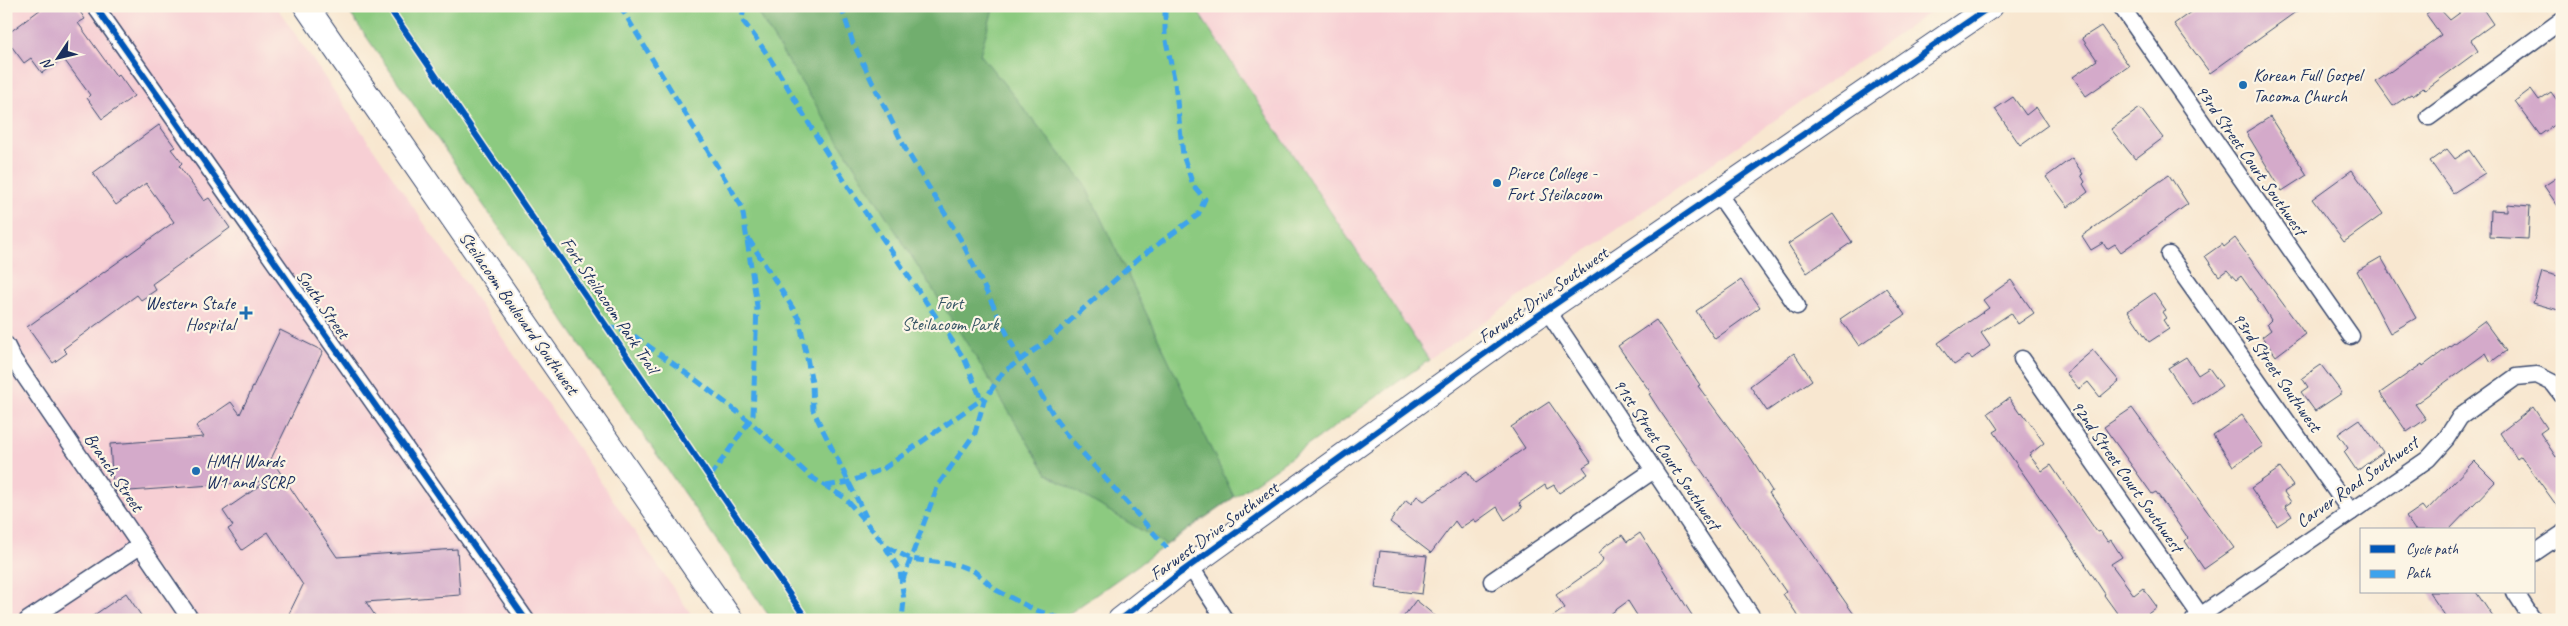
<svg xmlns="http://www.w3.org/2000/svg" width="2568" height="626" font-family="Caveat,sans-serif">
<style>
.built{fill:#f7cfd4}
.green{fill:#8cca80;stroke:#547c6f}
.forest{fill:#71ae6e;stroke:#466e66}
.building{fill:#d4aaca}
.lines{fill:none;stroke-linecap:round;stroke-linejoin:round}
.street-casing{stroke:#3c4b6f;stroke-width:19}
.secondary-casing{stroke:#3c4b6f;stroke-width:26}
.street{stroke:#fff;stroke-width:16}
.secondary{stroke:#fff;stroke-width:24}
.quiet{stroke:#3da3ed;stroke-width:5;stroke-dasharray:10 5;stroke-linecap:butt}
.cycleway-casing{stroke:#fcf5e5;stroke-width:9}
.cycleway{stroke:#0057b8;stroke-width:6}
.poi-dot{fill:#1f6fb2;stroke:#fcf5e5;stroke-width:2}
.labels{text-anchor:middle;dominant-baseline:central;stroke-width:4.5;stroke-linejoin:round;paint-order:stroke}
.poi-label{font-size:18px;fill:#1b2f5e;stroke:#fcf5e5;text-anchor:start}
.street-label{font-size:18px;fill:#1b2f5e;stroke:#fcf5e5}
.park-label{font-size:18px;fill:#375666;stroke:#fcf5e5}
</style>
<rect width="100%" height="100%" fill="#fcf5e5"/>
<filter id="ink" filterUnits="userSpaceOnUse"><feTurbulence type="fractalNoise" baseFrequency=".02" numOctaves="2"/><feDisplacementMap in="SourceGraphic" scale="10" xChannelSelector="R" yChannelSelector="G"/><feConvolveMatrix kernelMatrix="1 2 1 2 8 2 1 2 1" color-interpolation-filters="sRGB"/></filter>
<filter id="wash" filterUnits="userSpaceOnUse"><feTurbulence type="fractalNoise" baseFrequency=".0096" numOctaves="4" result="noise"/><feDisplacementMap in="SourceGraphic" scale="20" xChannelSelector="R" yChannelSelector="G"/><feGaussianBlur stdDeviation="1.12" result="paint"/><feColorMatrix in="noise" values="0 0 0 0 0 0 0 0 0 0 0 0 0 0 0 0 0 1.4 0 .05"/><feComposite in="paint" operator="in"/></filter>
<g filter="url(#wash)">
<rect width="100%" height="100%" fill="#f8e7d0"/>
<g class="built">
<path d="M 6,6 L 276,6 L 695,620 L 6,620 Z"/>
<path d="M 1194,6 L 1939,6 L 1429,360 Z"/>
</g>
<path class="green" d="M 345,6 L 1194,6 L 1429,360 L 1060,620 L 772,620 Z"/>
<path class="forest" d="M 753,6 L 994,6 L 980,54 L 1084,183 L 1234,497 L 1166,545 L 1047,474 L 973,353 Z"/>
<g id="blocks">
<g class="building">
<path d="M 45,6 L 76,6 L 85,19 L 78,23 L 117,77 L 119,75 L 134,96 L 102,119 L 87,98 L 90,95 L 63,58 L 42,73 L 31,58 L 24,63 L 6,39 L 6,35 Z"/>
<path d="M 2199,6 L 2304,6 L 2210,73 L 2174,24 Z"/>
<path d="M 2437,6 L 2450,20 L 2469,6 L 2481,6 L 2493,24 L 2471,40 L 2478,51 L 2425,90 L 2423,88 L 2413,96 L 2411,94 L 2393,106 L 2376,82 L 2441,35 L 2426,14 Z"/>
<path d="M 2101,26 L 2129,66 L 2086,96 L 2073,77 L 2097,60 L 2082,38 Z"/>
<path d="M 2531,89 L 2539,100 L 2551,92 L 2562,107 L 2562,119 L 2540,135 L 2515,101 Z"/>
<path d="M 2013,97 L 2026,115 L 2036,107 L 2048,125 L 2020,145 L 1995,109 Z"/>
<path d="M 2140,108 L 2163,138 L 2135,159 L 2111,129 Z"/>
<path d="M 2270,117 L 2307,175 L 2282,191 L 2246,132 Z"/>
<path d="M 159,125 L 175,147 L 171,149 L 182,163 L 179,166 L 204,201 L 209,198 L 230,228 L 152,284 L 156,290 L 141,300 L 137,295 L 63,349 L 67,353 L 53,363 L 27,327 L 174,222 L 146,183 L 116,205 L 93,173 Z"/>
<path d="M 2447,149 L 2455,159 L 2469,150 L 2485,173 L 2453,193 L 2430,161 Z"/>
<path d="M 2072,158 L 2083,174 L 2081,175 L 2085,182 L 2083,184 L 2088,192 L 2068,207 L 2046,177 Z"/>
<path d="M 2352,170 L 2383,214 L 2344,242 L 2312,199 Z"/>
<path d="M 2562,174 L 2562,212 L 2544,186 Z"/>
<path d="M 2169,175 L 2188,204 L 2121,252 L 2115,244 L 2107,249 L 2103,243 L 2091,250 L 2082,236 Z"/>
<path d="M 2507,204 L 2530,206 L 2528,239 L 2490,237 L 2491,210 L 2507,211 Z"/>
<path d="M 1833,214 L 1852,242 L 1807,273 L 1788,244 Z"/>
<path d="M 2235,238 L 2305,334 L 2276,356 L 2262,337 L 2271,330 L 2267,324 L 2271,320 L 2263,307 L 2241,276 L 2236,280 L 2227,270 L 2219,276 L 2205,256 L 2222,244 L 2224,247 Z"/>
<path d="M 2381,257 L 2416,318 L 2390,333 L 2357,271 Z"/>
<path d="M 2542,272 L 2562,277 L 2562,311 L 2533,303 Z"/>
<path d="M 1741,280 L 1760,307 L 1715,339 L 1696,311 Z"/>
<path d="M 2011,280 L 2034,313 L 2018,324 L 2011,313 L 1981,333 L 1990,346 L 1972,359 L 1969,355 L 1954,365 L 1938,343 L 1989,308 L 1983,300 Z"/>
<path d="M 1886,288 L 1905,315 L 1859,346 L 1840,319 Z"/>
<path d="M 2154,293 L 2166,310 L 2162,312 L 2166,318 L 2163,320 L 2169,329 L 2149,342 L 2128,311 Z"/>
<path d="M 1656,320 L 1700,385 L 1698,386 L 1749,455 L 1772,491 L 1769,493 L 1858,620 L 1801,620 L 1783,594 L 1786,592 L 1660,411 L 1649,394 L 1651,393 L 1618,346 Z"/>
<path d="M 2484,321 L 2506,351 L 2491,362 L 2486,353 L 2415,404 L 2426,419 L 2407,432 L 2380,393 L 2422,364 L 2423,366 Z"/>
<path d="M 280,330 L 323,351 L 271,459 L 337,557 L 457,549 L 460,595 L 366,602 L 378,620 L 286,620 L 303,585 L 268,532 L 242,550 L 228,529 L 233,526 L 223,511 L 267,481 L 116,492 L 113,488 L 110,444 L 204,437 L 196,426 L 231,402 L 240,414 Z"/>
<path d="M 2093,350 L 2119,381 L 2100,397 L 2088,382 L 2079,389 L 2066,373 Z"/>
<path d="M 1794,353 L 1812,380 L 1767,411 L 1750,386 Z"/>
<path d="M 2186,357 L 2198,375 L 2209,368 L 2222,386 L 2193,405 L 2168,368 Z"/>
<path d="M 2321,365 L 2342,393 L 2315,411 L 2301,392 L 2308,387 L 2302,378 Z"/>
<path d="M 2009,398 L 2020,414 L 2022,412 L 2044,443 L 2029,455 L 2042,471 L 2051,465 L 2097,532 L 2100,531 L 2108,542 L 2111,540 L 2122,557 L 2111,564 L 2134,595 L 2143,588 L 2157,607 L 2140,620 L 2122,620 L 2104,595 L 2105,594 L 2062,529 L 1994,432 L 1999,429 L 1988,413 Z"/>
<path d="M 1549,402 L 1591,462 L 1583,467 L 1588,474 L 1559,493 L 1554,485 L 1547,489 L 1545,485 L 1519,503 L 1522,508 L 1505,520 L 1497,507 L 1476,522 L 1474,519 L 1460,528 L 1455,521 L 1431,553 L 1390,522 L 1406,500 L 1411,504 L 1417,496 L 1424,501 L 1467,471 L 1475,483 L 1525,448 L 1511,427 Z"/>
<path d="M 2533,407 L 2547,428 L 2540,433 L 2556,457 L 2562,453 L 2562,513 L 2521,456 L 2517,459 L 2500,433 Z"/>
<path d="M 2132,408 L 2234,548 L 2204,569 L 2185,541 L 2188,538 L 2156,492 L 2152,494 L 2104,427 Z"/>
<path d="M 2242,415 L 2263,446 L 2233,466 L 2213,435 Z"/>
<path d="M 2360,419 L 2383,452 L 2357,471 L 2344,452 L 2348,448 L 2338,434 Z"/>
<path d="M 2474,461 L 2495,482 L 2449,530 L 2415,530 L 2406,517 L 2422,506 L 2426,511 Z"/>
<path d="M 2280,468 L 2293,486 L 2284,492 L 2291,502 L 2285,506 L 2292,516 L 2277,526 L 2251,488 Z"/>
<path d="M 1640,533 L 1695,620 L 1640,620 L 1628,601 L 1602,620 L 1548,620 L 1565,608 L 1556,595 L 1599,565 L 1604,559 L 1599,553 L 1605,546 L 1622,535 L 1627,542 Z"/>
<path d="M 1380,551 L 1427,556 L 1422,594 L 1375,588 Z"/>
<path d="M 2429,592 L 2476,592 L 2495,620 L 2448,620 Z"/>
<path d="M 126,593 L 144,620 L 87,620 Z"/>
<path d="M 1416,600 L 1440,620 L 1401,620 Z"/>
</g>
</g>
</g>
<g filter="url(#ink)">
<use href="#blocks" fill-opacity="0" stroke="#3c4b6f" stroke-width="1"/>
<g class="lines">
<defs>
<g id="street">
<path d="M 95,6 L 526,620"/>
<path d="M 2121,6 L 2351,336"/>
<path d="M 2429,117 L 2562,20"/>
<path d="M 1717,192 L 1797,306"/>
<path d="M 2169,255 L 2351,512"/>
<path d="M 1547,310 L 1754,620"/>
<path d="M 6,345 L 13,359 L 191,620"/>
<path d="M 2022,359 L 2200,615"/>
<path d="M 2534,553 L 2562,534"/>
<path d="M 1190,566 L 1225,620"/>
<path d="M 1492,581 L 1654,470"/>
<path d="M 2515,592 L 2533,620"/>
<path d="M 28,620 L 140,546"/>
<path d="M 2194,620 L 2428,459 L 2446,439 L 2460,417 L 2516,377 L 2537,375 L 2553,383 L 2562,395"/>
</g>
<g id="secondary">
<path d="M 306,6 L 731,620"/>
<path d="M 1120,620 L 1180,573 L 1523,326 L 1991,6"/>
</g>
</defs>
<use href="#street" class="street-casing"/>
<use href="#secondary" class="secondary-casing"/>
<use href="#street" class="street"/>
<use href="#secondary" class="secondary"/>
<g class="quiet">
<path d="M 620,6 L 742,207 L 757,306 L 753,416 L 710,477"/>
<path d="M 744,6 L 742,20 C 777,63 798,108 828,155 C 868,219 911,279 953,342 L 965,360 L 981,399"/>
<path d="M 841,6 L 853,43 L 905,148 L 961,240 L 1020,360 L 1064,432 L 1167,548"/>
<path d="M 748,238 L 799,318 L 812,383 L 813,410 L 866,517"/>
<path d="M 606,326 L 630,333 L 696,380 L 749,421 L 811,477 L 845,498 L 881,540 L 900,571 L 904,600 L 902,620"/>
<path d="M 826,486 L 849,482 L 883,469 L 985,397"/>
<path d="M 887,547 L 911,559 L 958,565 L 974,571 L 996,590 L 1033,609 L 1064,620"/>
<path d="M 902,582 L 938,485 L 975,433 L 984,401 L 1003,372 L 1049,340 L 1139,258 L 1198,215 L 1205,199 L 1193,185 L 1183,155 L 1175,83 L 1165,36 L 1165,6"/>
</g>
<defs>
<g id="cycleway">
<path d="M 95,6 L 526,620"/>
<path d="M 388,6 L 807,620"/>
<path d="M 1120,620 L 1180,573 L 1523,326 L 1991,6"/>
</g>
</defs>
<use href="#cycleway" class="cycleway-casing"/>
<use href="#cycleway" class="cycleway"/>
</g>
</g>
<g class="poi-dot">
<circle cx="2243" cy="85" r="5"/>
<circle cx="1497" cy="183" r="5"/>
<path d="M243.5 305.5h5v5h5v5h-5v5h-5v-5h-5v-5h5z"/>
<circle cx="196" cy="471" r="5"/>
</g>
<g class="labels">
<g class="poi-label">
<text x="2253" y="75">Korean Full Gospel<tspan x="2253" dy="21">Tacoma Church</tspan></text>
<text x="1507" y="173">Pierce College -<tspan x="1507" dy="21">Fort Steilacoom</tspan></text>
<text x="235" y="303" text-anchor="end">Western State<tspan x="235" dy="21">Hospital</tspan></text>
<text x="206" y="461">HMH Wards<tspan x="206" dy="21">W1 and SCRP</tspan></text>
</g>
<g class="street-label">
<text transform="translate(2251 160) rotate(55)">93rd Street Court Southwest</text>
<text transform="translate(1543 295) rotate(-35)">Farwest Drive Southwest</text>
<text transform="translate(323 304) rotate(55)">South Street</text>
<text transform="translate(610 305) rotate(56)">Fort Steilacoom Park Trail</text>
<text transform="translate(519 313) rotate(55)">Steilacoom Boulevard Southwest</text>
<text transform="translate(2277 372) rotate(55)">93rd Street Southwest</text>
<text transform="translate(1667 454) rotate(56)">91st Street Court Southwest</text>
<text transform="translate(114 472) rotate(56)">Branch Street</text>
<text transform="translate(2127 476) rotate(55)">92nd Street Court Southwest</text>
<text transform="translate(2357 482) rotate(-35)">Carver Road Southwest</text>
<text transform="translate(1214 531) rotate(-36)">Farwest Drive Southwest</text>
</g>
<g class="park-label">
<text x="950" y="303">Fort<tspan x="950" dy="21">Steilacoom Park</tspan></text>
</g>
</g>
<rect width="2568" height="626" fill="none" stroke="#fcf5e5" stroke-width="25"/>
<rect x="2360" y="528" width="175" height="65" fill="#fcf5e5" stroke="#a2a6af"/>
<rect x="2370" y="545" width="25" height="8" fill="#0057b8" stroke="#a2a6af"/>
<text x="2406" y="554" font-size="15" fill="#1b2f5e">Cycle path</text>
<rect x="2370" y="570" width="25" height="8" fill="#3da3ed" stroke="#a2a6af"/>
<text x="2406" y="578" font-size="15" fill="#1b2f5e">Path</text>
<g transform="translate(58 58) rotate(235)" stroke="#fcf5e5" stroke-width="4" paint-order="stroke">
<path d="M0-4L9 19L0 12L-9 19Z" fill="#1b2f5e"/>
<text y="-8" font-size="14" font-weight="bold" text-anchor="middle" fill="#1b2f5e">N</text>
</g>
</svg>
